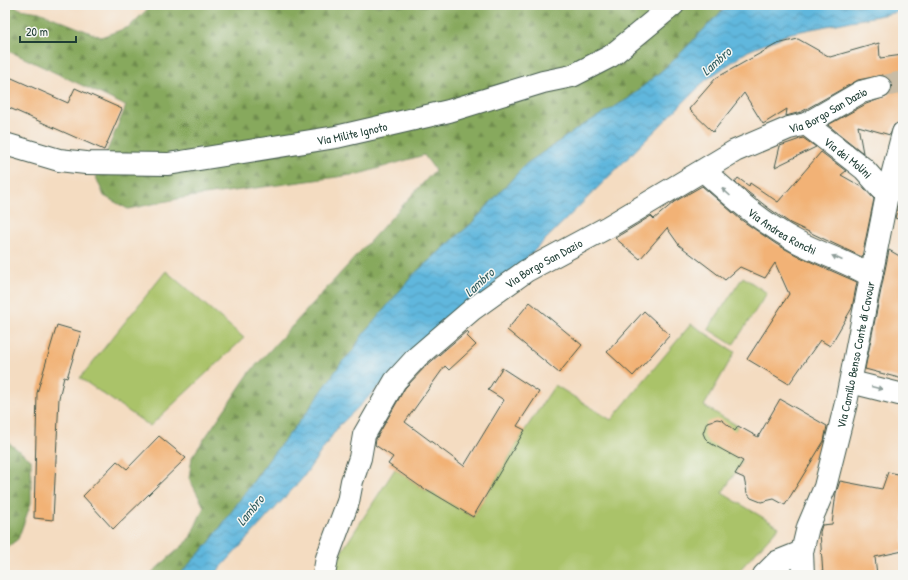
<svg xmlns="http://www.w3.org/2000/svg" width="908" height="580" font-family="'Patrick Hand',sans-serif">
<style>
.forest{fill:url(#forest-firs);stroke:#537348}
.park{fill:#aac369;stroke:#64804e}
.water{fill:url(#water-waves);stroke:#407a88}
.building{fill:#f2b276}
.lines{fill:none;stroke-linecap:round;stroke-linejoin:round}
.minor-tunnel{stroke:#c9bca5;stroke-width:22;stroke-dasharray:22 11;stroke-linecap:butt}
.minor-casing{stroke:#3f5549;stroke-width:24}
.minor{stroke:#fff;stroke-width:22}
.oneway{fill:#8f9e9a}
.labels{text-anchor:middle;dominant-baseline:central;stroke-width:3;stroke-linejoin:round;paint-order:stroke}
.street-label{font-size:12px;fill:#1f3d34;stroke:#f6f6f2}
.water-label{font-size:13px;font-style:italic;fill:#2f5c5e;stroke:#f6f6f2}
</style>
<defs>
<pattern id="forest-firs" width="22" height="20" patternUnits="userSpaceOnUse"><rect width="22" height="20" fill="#87a95d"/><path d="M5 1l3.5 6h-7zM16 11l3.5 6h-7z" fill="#6e8b4e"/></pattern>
<pattern id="water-waves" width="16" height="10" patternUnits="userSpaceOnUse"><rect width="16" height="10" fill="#60b7dd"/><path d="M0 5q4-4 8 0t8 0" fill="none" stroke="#4f96b4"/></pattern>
</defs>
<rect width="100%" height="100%" fill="#f6f6f2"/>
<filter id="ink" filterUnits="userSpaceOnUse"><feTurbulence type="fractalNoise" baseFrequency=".025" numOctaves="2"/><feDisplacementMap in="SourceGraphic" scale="8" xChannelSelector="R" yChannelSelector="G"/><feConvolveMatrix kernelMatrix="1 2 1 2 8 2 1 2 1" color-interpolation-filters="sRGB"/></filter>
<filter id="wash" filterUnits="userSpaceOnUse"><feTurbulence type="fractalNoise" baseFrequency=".012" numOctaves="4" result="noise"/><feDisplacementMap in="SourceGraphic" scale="16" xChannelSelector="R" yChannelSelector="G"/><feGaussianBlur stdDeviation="0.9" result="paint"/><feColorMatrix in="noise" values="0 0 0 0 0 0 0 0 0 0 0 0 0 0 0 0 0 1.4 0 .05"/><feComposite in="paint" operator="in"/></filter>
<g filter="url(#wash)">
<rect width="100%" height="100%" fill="#f4dcc1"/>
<g class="forest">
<path d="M 5,5 L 13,5 L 20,9 L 39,12 L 101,37 L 129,27 L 152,5 L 715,5 L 722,11 L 672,62 L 628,99 L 580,127 L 526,164 L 471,224 L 414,274 L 361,337 L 354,350 L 342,362 L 305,415 L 273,454 L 209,543 L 179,575 L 149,575 L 189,540 L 204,507 L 189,478 L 192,457 L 250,372 L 435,170 L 424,155 L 359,174 L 182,198 L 128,209 L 104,196 L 96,177 L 126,106 L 5,49 Z"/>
<path d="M 5,440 L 31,460 L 31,503 L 18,539 L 5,549 Z"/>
</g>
<g class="park">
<path d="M 166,271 L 244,338 L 150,426 L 80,378 Z"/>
<path d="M 743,277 L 767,293 L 733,345 L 708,329 Z"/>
<path d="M 691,324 L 735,352 L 704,406 L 738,426 L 724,450 L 743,461 L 722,493 L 779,527 L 735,575 L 332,575 L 340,554 L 395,469 L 425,490 L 437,495 L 473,517 L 525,430 L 555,385 L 611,420 Z"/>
</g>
<path class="water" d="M 734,5 L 903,5 L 903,11 L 791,33 L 748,51 L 706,80 L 525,260 L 391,375 L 338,427 L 302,479 L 214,575 L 179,575 L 209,543 L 273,454 L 305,415 L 342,362 L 354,350 L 361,337 L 414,274 L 471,224 L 526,164 L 580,127 L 628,99 L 672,62 L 722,11 Z"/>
<g id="blocks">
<g class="building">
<path d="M 798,39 L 830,57 L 879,43 L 880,58 L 903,55 L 903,121 L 894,125 L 890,135 L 858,126 L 863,153 L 828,125 L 866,104 L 888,96 L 892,91 L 892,84 L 889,79 L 883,75 L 858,80 L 801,112 L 786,116 L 787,109 L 763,124 L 744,93 L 713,132 L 689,109 L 716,78 L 777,44 Z"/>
<path d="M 5,75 L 68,103 L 75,88 L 122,109 L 104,150 L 5,106 Z"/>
<path d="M 803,138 L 816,147 L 775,167 L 780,146 Z"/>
<path d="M 821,152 L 846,171 L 841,175 L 864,188 L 874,199 L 862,257 L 790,223 L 767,207 L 735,182 L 738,178 L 749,186 L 750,183 L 778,202 Z"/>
<path d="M 702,186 L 740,219 L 776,244 L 800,257 L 857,282 L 852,308 L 830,346 L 820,340 L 789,384 L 747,359 L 789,294 L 775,263 L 765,278 L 740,267 L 725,280 L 679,245 L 667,228 L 640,259 L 615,238 L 651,216 L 654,219 L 674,202 Z"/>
<path d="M 898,206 L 903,209 L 903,221 L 895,218 Z"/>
<path d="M 889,250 L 903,258 L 903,379 L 865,369 Z"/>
<path d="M 530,302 L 582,345 L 559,373 L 507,330 Z"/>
<path d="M 644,311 L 670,335 L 633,376 L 607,352 Z"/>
<path d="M 57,325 L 81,332 L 67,378 L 64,377 L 59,398 L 53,520 L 34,518 L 37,393 Z"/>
<path d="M 467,331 L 469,333 L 467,336 L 476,345 L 449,370 L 445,366 L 405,422 L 464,466 L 504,400 L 488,390 L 502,368 L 539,392 L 517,426 L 525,430 L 473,517 L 426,489 L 425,490 L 388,464 L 393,457 L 375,445 L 376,439 L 405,388 L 426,366 Z"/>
<path d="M 780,399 L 827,426 L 824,441 L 785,505 L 774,499 L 761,502 L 751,498 L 747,493 L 744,478 L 735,474 L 743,461 L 710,443 L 705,438 L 703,433 L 707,422 L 717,419 L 722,420 L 735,431 L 738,426 L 758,437 Z"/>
<path d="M 159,436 L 186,458 L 113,529 L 83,496 L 117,461 L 127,469 Z"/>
<path d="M 888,472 L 903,475 L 903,551 L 875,557 L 877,575 L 823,575 L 820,532 L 822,525 L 832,524 L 836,493 L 840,481 L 882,489 Z"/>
</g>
</g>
</g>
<g filter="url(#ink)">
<use href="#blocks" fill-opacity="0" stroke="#3f5549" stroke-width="1"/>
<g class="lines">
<path class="minor-tunnel" d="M 880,87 L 903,82"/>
<defs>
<g id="minor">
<path id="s1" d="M 806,124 L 864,169 L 887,195"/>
<path id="s2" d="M 5,144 L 59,160 L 86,163 L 168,164 L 336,137 L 449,111 L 543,82 L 572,76 L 611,56 L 673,5"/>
<path id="s3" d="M 704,171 C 733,197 761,222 796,241 C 821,254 846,261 871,276"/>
<path d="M 851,382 L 903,395"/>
<path id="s4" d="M 324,575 L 327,558 L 348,502 L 352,481 L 360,458 L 364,435 L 395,381 L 417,357 L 473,309 L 526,271 L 608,227 L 735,151 L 789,128 L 806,124 L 861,92 L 880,87"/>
<path d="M 764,575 L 777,562 L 802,552"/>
<path id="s5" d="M 803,575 L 802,552 L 808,527 L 825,487 L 846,403 L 887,195 L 903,133"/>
</g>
</defs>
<use href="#minor" class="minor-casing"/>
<use href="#minor" class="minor"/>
</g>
<defs><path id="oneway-solid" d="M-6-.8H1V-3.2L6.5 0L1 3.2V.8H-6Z"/></defs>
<g class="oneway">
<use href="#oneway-solid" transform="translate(726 192) rotate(-138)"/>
<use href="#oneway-solid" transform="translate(837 258) rotate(-156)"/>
<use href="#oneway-solid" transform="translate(877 388) rotate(14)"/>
</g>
</g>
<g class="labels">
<g class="street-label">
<text stroke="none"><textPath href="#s4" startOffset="723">Via Borgo San Dazio</textPath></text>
<text stroke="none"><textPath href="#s2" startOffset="352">Via Milite Ignoto</textPath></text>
<text stroke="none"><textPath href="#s1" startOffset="54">Via dei Molini</textPath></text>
<text stroke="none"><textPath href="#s3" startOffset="99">Via Andrea Ronchi</textPath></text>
<text stroke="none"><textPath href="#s4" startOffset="399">Via Borgo San Dazio</textPath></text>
<text stroke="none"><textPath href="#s5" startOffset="228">Via Camillo Benso Conte di Cavour</textPath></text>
</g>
<g class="water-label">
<text transform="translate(716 61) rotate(-42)">Lambro</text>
<text transform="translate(479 282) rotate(-43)">Lambro</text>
<text transform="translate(250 510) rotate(-51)">Lambro</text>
</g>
</g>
<rect width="908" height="580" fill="none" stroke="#f6f6f2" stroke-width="20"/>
<path d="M20 36v6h56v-6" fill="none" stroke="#1f3d34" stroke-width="2"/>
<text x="26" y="36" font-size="12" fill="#1f3d34" stroke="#f6f6f2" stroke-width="3" paint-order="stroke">20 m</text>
</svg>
